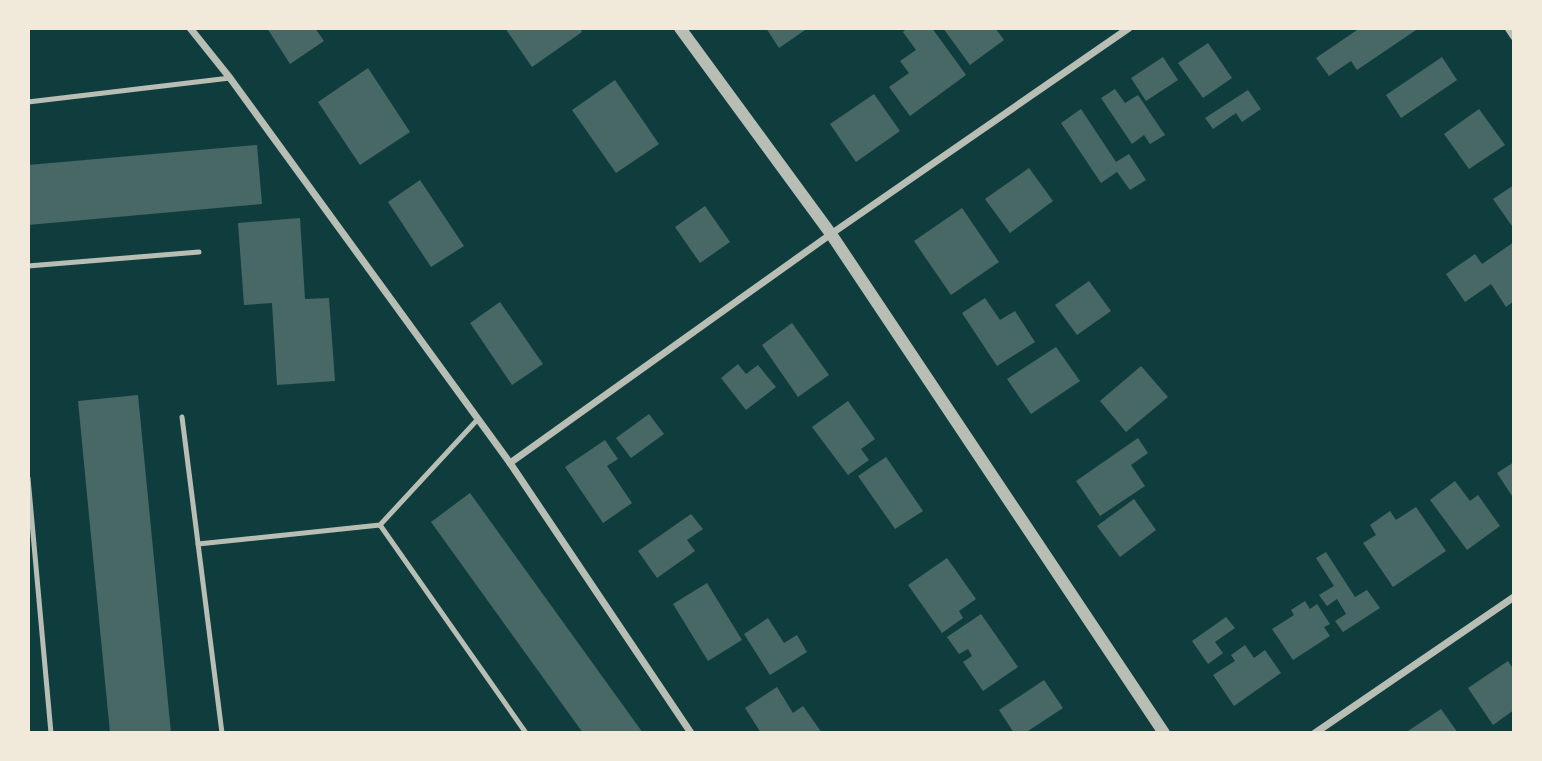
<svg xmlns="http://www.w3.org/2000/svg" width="1542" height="761" font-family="Commissioner,sans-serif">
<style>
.building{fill:#486865}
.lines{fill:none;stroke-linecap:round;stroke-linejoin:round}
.service{stroke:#b8beb3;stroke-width:5}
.minor{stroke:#b8beb3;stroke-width:7}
.tertiary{stroke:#b8beb3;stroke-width:12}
</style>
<rect width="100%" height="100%" fill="#0f3d3e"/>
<g class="building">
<path d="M 267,28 L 315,28 L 324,41 L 290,64 Z"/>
<path d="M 505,28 L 580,28 L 582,32 L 532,67 Z"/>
<path d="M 766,28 L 808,28 L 779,48 Z"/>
<path d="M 907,28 L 932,28 L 966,75 L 910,116 L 889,87 L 909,73 L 900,61 L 916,50 L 903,32 Z"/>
<path d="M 943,28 L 995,28 L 1004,40 L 970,65 Z"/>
<path d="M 1360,28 L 1419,28 L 1357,70 L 1351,61 L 1329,76 L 1316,58 Z"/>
<path d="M 1208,43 L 1232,78 L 1203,98 L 1178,63 Z"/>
<path d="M 1163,57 L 1178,80 L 1146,101 L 1131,78 Z"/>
<path d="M 1442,57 L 1457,80 L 1401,118 L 1386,95 Z"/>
<path d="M 368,68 L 410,132 L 360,165 L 318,102 Z"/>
<path d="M 615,80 L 659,144 L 616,173 L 572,110 Z"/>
<path d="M 1115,89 L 1125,103 L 1138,95 L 1165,135 L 1150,144 L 1144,135 L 1132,144 L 1101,98 Z"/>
<path d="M 1248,90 L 1261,109 L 1242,122 L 1236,113 L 1213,129 L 1205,118 Z"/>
<path d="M 874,94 L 900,131 L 856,162 L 830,124 Z"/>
<path d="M 1081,109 L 1116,162 L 1129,154 L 1146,180 L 1130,190 L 1117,172 L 1101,183 L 1061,123 Z"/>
<path d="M 1479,109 L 1505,145 L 1469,169 L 1444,134 Z"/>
<path d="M 257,145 L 262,204 L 28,225 L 28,165 Z"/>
<path d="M 1029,168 L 1053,201 L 1010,233 L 985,199 Z"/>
<path d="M 420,180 L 464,246 L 431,267 L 388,202 Z"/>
<path d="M 1514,185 L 1514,229 L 1493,199 Z"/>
<path d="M 705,206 L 730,242 L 700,263 L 675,227 Z"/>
<path d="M 962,208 L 999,262 L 951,295 L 914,241 Z"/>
<path d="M 300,218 L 305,299 L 329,298 L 335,381 L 277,385 L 272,303 L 244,305 L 238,223 Z"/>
<path d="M 1514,242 L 1514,301 L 1506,307 L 1491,284 L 1465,302 L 1446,274 L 1475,254 L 1482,264 Z"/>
<path d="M 1089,281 L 1111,311 L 1077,335 L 1055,305 Z"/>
<path d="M 985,298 L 1000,320 L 1015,311 L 1035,342 L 997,366 L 962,313 Z"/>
<path d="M 500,302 L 543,364 L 512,385 L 470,323 Z"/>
<path d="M 792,323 L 829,375 L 798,397 L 762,345 Z"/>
<path d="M 1056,347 L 1080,381 L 1031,414 L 1007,379 Z"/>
<path d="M 738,364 L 746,374 L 758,365 L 776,387 L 746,410 L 721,378 Z"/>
<path d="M 1141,366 L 1168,397 L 1126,432 L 1100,401 Z"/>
<path d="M 138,395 L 171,733 L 110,733 L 78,401 Z"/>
<path d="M 848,401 L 875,439 L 861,449 L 869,460 L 848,475 L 812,427 Z"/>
<path d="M 649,414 L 664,434 L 631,458 L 616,438 Z"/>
<path d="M 1138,438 L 1148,453 L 1131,465 L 1145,486 L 1100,516 L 1076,481 Z"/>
<path d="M 605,440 L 618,459 L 607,466 L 632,503 L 603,523 L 565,467 Z"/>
<path d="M 886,457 L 923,511 L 895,529 L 858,476 Z"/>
<path d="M 1514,462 L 1514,499 L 1497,473 Z"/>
<path d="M 1455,481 L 1470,501 L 1478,495 L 1500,526 L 1467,550 L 1430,500 Z"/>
<path d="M 470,493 L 643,733 L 583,733 L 431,522 Z"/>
<path d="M 1134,499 L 1156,530 L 1120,557 L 1097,526 Z"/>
<path d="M 1416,507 L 1446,551 L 1393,587 L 1363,543 L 1376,535 L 1370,525 L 1390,511 L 1396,520 Z"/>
<path d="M 691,514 L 703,529 L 687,540 L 695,551 L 657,578 L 638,551 Z"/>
<path d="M 1326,552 L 1355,597 L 1367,590 L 1380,608 L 1343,632 L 1335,621 L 1346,614 L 1337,599 L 1327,606 L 1319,595 L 1334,586 L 1316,558 Z"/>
<path d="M 947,558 L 976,599 L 959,611 L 963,618 L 942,633 L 908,585 Z"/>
<path d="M 707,583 L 742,640 L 708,661 L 673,604 Z"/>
<path d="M 1305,601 L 1310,609 L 1317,604 L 1330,624 L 1324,627 L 1330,636 L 1293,660 L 1272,629 L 1294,615 L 1291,610 Z"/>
<path d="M 981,614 L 1018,667 L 983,691 L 963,662 L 972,656 L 968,649 L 959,654 L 947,637 Z"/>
<path d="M 1226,617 L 1235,628 L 1215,642 L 1223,653 L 1208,664 L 1192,641 Z"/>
<path d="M 768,618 L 784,643 L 797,635 L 807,652 L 770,675 L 744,634 Z"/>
<path d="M 1245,645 L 1254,658 L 1265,650 L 1281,673 L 1234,706 L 1213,675 L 1235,661 L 1231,655 Z"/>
<path d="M 1508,661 L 1514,670 L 1514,710 L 1493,725 L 1468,688 Z"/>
<path d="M 1044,680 L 1063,708 L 1025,733 L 1014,733 L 999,710 Z"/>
<path d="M 777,687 L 793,713 L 803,706 L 822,733 L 761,733 L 745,708 Z"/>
<path d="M 1441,709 L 1458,733 L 1405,733 Z"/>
</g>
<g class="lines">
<g class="service">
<path d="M 28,102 L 230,78"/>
<path d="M 28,266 L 199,252"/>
<path d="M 182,417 L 222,733"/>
<path d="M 28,478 L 51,733"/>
<path d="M 380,525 L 526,733"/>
<path d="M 198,544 L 380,525 L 478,419"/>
</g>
<g class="minor">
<path d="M 190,28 L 230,78 L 510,463 L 691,733"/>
<path d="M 1508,28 L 1514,37"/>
<path d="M 510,463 L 831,234 L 1129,28"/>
<path d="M 1315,733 L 1514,597"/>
</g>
<path class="tertiary" d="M 680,28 L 831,234 L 1164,733"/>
</g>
<rect width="1542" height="761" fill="none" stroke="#f1e9da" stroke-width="60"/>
</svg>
